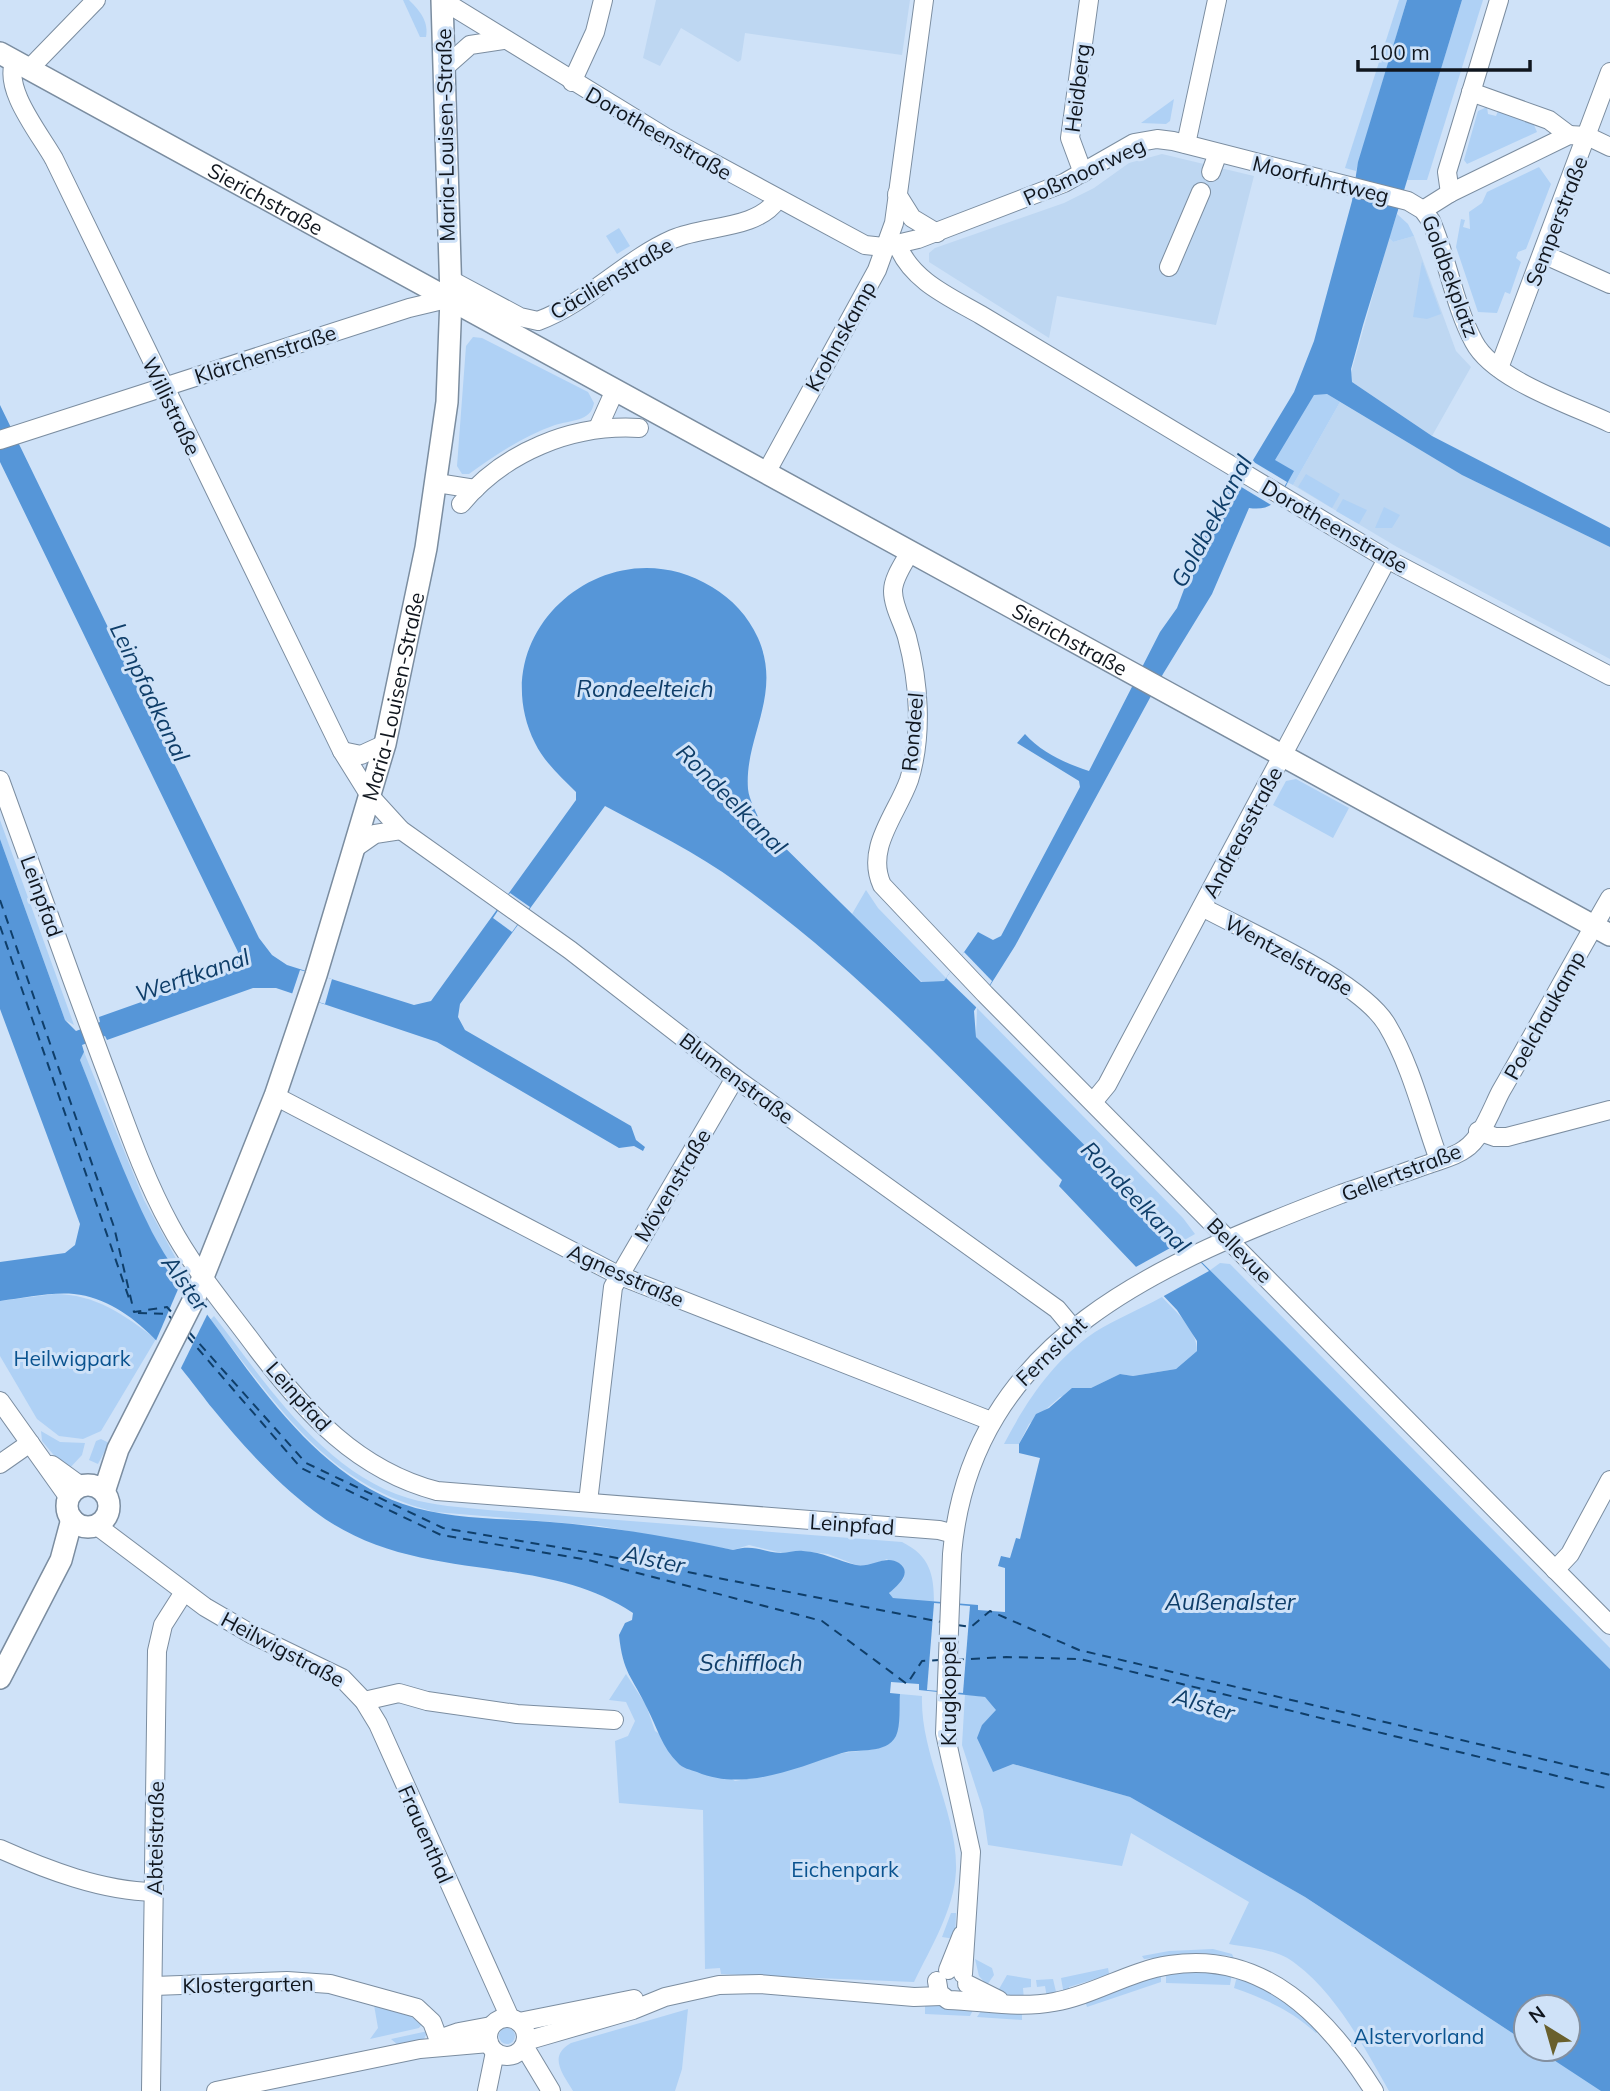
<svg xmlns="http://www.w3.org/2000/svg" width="1610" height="2091" font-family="Mulish,sans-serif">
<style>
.built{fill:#bed7f2}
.green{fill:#afd1f5}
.water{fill:#5696d8;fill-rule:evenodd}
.pier{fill:#cfe2f8}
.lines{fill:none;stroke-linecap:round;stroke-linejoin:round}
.ferry{stroke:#0f3e69;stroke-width:2;stroke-dasharray:9 7;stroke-linecap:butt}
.minor-casing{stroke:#7b8da0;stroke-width:20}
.major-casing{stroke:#7b8da0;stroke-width:24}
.minor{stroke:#fff;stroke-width:18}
.major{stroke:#fff;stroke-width:21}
.labels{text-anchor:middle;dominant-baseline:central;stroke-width:6;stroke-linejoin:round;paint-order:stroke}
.street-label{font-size:21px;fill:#10161e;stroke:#cfe2f8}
.park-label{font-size:21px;fill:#0a538f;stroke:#cfe2f8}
.water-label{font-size:23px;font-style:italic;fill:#0f3e69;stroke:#cfe2f8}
</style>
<rect width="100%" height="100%" fill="#cfe2f8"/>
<g class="built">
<path d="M 656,0 L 910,0 L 902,55 L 745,33 L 741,60 L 738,62 L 681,28 L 660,66 L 643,58 Z"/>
<path d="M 1162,154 L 1254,176 L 1216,325 L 1057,296 L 1049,338 L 929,262 L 929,253 L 935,248 L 1064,203 L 1094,188 L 1129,163 Z"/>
<path d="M 1414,236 L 1456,351 L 1471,367 L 1432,436 L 1352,382 L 1351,373 L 1389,238 L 1393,242 Z"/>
<path d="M 1340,402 L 1462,475 L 1610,547 L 1610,659 L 1397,547 L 1293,485 Z"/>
</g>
<g class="green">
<path d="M 403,0 L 409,0 C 419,10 429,21 426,37 L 420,37 Z"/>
<path d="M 1399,0 L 1407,0 L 1356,171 L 1345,168 Z"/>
<path d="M 1462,0 L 1483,0 L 1427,180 L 1407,180 Z"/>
<path d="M 1174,99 L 1170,121 L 1166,124 L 1141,123 Z"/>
<path d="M 1487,107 L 1488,114 L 1496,116 L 1498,111 L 1534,125 L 1537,132 L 1467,164 L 1464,160 L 1478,111 Z"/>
<path d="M 1539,167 L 1551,184 L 1526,249 L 1518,252 L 1516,258 L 1521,262 L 1510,294 L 1505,292 L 1497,313 L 1478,312 L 1456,247 L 1461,219 L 1465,220 L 1463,227 L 1470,229 L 1469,212 L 1482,203 L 1487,192 Z"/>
<path d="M 1397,214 L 1408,224 L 1414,236 L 1393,242 L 1389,238 Z"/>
<path d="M 619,228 L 630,246 L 617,254 L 606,236 Z"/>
<path d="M 1422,261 L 1441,314 L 1427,319 L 1413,317 Z"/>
<path d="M 473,337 L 482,338 L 588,392 L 594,403 C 591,422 570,420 555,425 C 523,436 496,455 469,474 L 462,474 L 457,466 L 466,346 Z"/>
<path d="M 1314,394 L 1327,394 L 1340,402 L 1293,485 L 1287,482 L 1293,471 L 1274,460 Z"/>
<path d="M 1306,474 L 1340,494 L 1332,508 L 1298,487 Z"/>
<path d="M 1343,499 L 1367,510 L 1359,524 L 1336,511 Z"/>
<path d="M 1384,507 L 1400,515 L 1392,528 L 1375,528 Z"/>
<path d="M 1296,779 L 1349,808 L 1333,838 L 1273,805 L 1286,781 Z"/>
<path d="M 0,820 L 74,1025 L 65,1020 L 0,839 Z"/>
<path d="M 866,890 L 878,908 L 946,978 L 944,981 L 922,982 L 852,914 Z"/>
<path d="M 977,1008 L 1183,1218 L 1195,1234 L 1181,1242 L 976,1037 Z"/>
<path d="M 84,1052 L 144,1200 L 185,1275 L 181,1282 C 136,1213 109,1136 80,1060 Z"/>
<path d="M 1220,1263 L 1230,1264 L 1610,1648 L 1610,1669 L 1209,1271 Z"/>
<path d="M 54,1294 C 96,1294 124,1315 156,1339 L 101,1431 L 83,1439 L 59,1436 L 37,1419 L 0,1356 L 0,1301 Z"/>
<path d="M 1162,1297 C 1176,1312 1197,1329 1197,1351 L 1176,1369 L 1133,1376 L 1120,1374 L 1091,1388 L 1060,1397 L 1029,1424 L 1019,1444 L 1004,1444 C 1027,1400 1053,1361 1095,1332 C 1116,1319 1140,1309 1162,1297 Z"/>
<path d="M 214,1316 C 266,1383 323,1472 408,1498 C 434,1506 461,1507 488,1510 L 902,1542 C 930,1556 934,1574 934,1603 L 893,1598 L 889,1593 L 904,1578 L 887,1559 L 868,1566 L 856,1565 L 828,1554 L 802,1551 L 782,1553 L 749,1545 L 733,1550 L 600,1526 L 435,1512 C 324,1485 277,1403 210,1320 Z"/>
<path d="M 41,1431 L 60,1442 L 85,1443 L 82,1455 L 67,1471 L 42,1441 Z"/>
<path d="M 101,1439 L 109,1443 L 98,1464 L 89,1460 L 96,1441 Z"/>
<path d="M 626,1674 L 646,1705 L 655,1731 L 735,1781 L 770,1775 L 843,1753 L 877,1749 L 896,1736 L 900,1694 L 922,1696 C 920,1755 958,1813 956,1871 C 954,1910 931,1947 914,1982 L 721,1974 L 720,1968 L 705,1969 L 703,1810 L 619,1803 L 615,1741 L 628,1736 L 635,1721 L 626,1702 L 609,1700 Z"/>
<path d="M 965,1694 L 985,1697 L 997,1710 L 982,1725 L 1013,1764 L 1130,1797 L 1305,1897 L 1526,2042 L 1526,2049 C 1543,2049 1589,2082 1610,2091 L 1389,2091 C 1364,2047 1337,1995 1296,1964 C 1278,1949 1251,1948 1229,1944 L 1249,1902 L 1131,1833 L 1122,1866 L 988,1845 L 983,1810 L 962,1745 Z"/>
<path d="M 951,1913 L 956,1913 L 955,1939 L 942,1937 Z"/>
<path d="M 1213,1949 L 1232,1954 L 1235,1961 L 1230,1956 L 1200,1953 L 1144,1959 L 1142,1956 L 1169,1951 Z"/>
<path d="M 975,1959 L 992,1968 L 994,1975 L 987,1985 L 979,1976 Z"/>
<path d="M 1108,1968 L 1110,1979 L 1105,1976 L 1069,1987 L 1070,1993 L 1064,1995 L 1061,1978 Z"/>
<path d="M 1198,1971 L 1232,1973 L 1230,1985 L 1166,1983 L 1166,1972 Z"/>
<path d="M 1161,1973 L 1161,1982 L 1087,2007 L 1085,2001 Z"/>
<path d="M 1007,1975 L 1031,1979 L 1031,1987 L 1023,1988 L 1024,2000 L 994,1990 L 999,1989 Z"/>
<path d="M 1237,1976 C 1270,1987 1297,2005 1321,2029 L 1316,2033 C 1291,2010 1265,1999 1234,1988 Z"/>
<path d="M 1053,1979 L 1057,1996 L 1047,1998 L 1045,1986 L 1037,1987 L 1036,1980 Z"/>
<path d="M 925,2000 L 975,2006 L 970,2016 L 925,2014 Z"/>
<path d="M 374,2005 L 404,2012 L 422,2024 L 419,2028 L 370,2039 L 378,2028 Z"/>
<path d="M 983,2008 L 1022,2011 L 1022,2020 L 977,2017 Z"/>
<path d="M 688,2009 L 682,2069 L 675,2091 L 573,2091 C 562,2073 548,2056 571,2043 Z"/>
<circle cx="507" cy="2036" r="8"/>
<path d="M 428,2031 L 423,2041 L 398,2045 L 391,2039 Z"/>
</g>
<path class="water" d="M 1407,0 L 1462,0 L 1363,325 L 1351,369 L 1352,382 L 1432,436 L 1610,528 L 1610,547 L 1462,475 L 1327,394 L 1314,395 L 1275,460 L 1294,471 C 1281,493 1278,512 1249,508 L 1212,594 L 1163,674 L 1015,946 L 974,1011 L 976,1037 L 1610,1669 L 1610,2091 L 1601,2091 L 1537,2049 L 1568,2049 L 1568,2007 L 1526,2007 L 1526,2042 L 1305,1897 L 1130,1797 L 1013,1764 L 993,1772 L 977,1738 L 982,1725 L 996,1710 L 985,1697 L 919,1690 L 919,1684 L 891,1682 L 890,1693 L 900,1694 C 899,1706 901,1725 896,1736 C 886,1755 858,1748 842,1753 C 796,1768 744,1792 697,1772 C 691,1770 682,1768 678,1763 C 662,1748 657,1727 647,1708 C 632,1676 623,1674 619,1635 L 625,1623 L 632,1620 L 633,1613 C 537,1549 415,1588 314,1511 C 276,1482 243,1446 213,1409 C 179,1366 135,1300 74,1294 C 50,1292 24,1298 0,1301 L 0,1262 L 65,1253 L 75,1245 L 80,1224 L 0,1009 L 0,839 L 65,1020 L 76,1031 L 100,1022 L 99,1017 L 226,972 L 234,964 L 238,952 L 0,462 L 0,405 L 259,938 L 272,955 L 287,965 L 414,1005 L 431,1001 L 576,800 L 576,792 C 562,778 544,762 535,743 C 480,631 609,523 712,587 C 732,599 748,616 758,638 C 783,695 744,737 748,789 C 749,800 757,813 761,824 L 921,982 L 944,981 L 978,932 L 993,940 L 1001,936 L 1080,787 L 1079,781 L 1017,743 L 1025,734 C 1042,753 1065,763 1089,771 L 1160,632 L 1177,608 L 1192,568 L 1192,555 L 1226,491 L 1238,485 L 1294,392 L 1314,341 L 1352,201 L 1358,162 ZM 605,806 C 650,830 697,853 738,883 C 857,968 959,1077 1062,1180 L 1059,1186 L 1177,1310 L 1197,1341 L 1197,1351 L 1176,1369 L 1133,1376 L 1120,1374 L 1091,1388 L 1072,1388 L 1049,1408 L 1036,1414 L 1019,1444 L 1019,1453 L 1040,1458 L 1020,1539 L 1016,1538 L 1010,1558 L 1001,1556 L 998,1566 L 1005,1568 L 1005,1612 L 978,1610 L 978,1605 L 893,1598 L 889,1593 C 898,1585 913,1573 899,1563 C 886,1554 871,1568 856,1565 C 838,1561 823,1552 803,1551 C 796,1550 789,1553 781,1553 C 761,1552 755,1544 733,1550 C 672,1537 612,1527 550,1522 C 502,1518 448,1520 403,1504 C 324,1476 267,1398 220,1332 C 196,1299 171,1268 152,1232 C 124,1176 103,1118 80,1060 L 84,1052 L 82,1045 L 105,1036 L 107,1040 L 253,988 L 276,988 L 437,1042 L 619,1148 L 634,1146 L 643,1151 L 645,1147 L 636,1140 L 631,1126 L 465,1030 L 458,1017 L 460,1004 Z"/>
<g class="pier">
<path d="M 1252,461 L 1287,482 L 1273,506 L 1238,485 Z"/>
<path d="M 510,893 L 530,907 L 512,932 L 493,918 Z"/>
<path d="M 964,952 L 992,981 L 977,1008 L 946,978 Z"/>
<path d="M 300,970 L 332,979 L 325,1004 L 292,994 Z"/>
<path d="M 1181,1242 L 1209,1271 L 1162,1297 L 1134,1268 Z"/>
<path d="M 182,1280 L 208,1313 L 180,1370 L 155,1343 Z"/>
<path d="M 934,1603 L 970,1606 L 963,1693 L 927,1690 Z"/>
</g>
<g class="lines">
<g class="ferry">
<path d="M 0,900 L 114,1227 L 134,1312 L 167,1307 L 174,1315"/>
<path d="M 0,926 L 130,1301"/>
<path d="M 138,1313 L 167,1314 L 172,1319"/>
<path d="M 189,1332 L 306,1463 L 443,1528 L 586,1552 L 941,1622"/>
<path d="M 187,1336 L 301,1468 L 441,1535 L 588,1560 L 822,1621 L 907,1684 L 922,1661 L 939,1660"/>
<path d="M 957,1625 L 971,1627 L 990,1611 L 1079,1650 L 1610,1775"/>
<path d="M 955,1660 L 1006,1657 L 1080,1659 L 1610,1789"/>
</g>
<defs>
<g id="minor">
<path d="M 442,0 L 665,137 L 865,245 L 884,247 L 918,239 L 1064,183 L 1134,143 L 1157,139 L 1173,141 L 1408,201 L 1423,210 L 1431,221 C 1448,260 1454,305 1474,342 C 1494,380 1572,405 1610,423"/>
<path d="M 15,61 C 2,88 40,134 54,159 L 342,751 L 370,796 L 401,830 L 570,950 L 735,1078 L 1057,1309 L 1072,1327"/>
<path d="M 444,68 L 470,45 L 503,40"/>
<path d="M 29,69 L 96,0"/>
<path d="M 572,82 L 595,32 L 603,0"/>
<path d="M 1471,92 L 1549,120 L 1569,135"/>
<path d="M 1186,144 L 1217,0"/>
<path d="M 1211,172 L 1218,153"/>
<path d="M 1083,173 L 1070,138 L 1089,0"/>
<path d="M 1450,193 L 1447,172 L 1499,0"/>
<path d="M 897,194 L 912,218 L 937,233"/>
<path d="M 1423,210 L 1450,193 L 1569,135 L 1587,136 L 1610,147"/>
<path d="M 898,246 C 912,281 950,297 981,315 L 1387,559 L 1610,676"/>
<path d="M 1543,254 L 1610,284"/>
<path d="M 1169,267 L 1201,192"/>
<path d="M 449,279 L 520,317 L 538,321 C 587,303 625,260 673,239 C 705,225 756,230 777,200"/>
<path d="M 1499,368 L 1610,72"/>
<path d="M 598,428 L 615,390"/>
<path d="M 0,440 L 409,308 L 451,298"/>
<path d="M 766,473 L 877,270 L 894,223 L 924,0"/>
<path d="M 437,483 L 475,489"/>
<path d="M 461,504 C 504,452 572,424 639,428"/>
<path d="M 910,552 C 904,563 893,578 893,591 C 893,606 903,623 907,637 C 919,682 923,735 909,780 C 897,814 865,848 882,885 L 985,994 L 1610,1625"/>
<path d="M 342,751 L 361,755 L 385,744"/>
<path d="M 0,780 C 34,875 68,969 103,1063 C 124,1118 142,1174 170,1225 C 194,1270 228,1309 258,1350 C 306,1413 357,1470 437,1491 L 939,1530 L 954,1534"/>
<path d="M 355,848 L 375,834 L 401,830"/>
<path d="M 1202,907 C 1250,933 1361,981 1387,1025 C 1411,1065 1423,1116 1439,1160"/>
<path d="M 275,1096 L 618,1275 L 991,1421"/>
<path d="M 1093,1102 L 1107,1085 L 1126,1049 L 1387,559"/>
<path d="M 1478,1131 L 1495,1137 L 1507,1137 L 1610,1110"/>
<path d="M 0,1401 L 69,1498"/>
<path d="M 0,1464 L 30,1443"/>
<path d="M 52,1465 L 81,1486"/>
<path d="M 588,1502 L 613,1287 L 735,1078"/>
<path d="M 96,1525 L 205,1607 L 253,1635 L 342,1678 L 364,1701 L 378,1724 L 510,2018"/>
<path d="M 1555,1570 L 1570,1554 L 1610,1480"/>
<path d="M 364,1701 L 399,1693 L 427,1701 L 517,1714 L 614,1720"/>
<path d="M 0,1849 C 47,1870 102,1891 154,1892"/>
<path d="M 948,1970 L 962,1935"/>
<path d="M 963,1974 L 971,1852 L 945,1733 L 952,1554 C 971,1337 1164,1262 1341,1194 C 1369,1184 1398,1175 1426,1165 C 1439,1160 1455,1157 1465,1149 C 1482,1138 1492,1108 1501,1091 C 1538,1027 1573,962 1610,898"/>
<path d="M 937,1981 L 939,1993 L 948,2000 C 983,2001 1018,2009 1054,2002 C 1094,1995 1129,1971 1170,1965 C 1264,1950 1328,2018 1374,2091"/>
<path d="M 967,1984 L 999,2000"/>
<path d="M 154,1986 L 287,1981 L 330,1984 L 417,2008 L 432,2022 L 441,2046"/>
<circle cx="507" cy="2037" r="19"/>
<path d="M 519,2022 L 634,1999"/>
<path d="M 439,2039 L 459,2032 L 491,2026"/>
<path d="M 526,2041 L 633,2010 L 665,1997 L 719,1985 L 760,1984 L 914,1997 L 941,1996"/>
<path d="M 524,2046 L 551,2091"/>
<path d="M 151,2091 L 157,1651 L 163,1625 L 184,1592"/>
<path d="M 216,2091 L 420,2049 L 489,2043"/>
<path d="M 487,2091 L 495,2052"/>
</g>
<g id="major">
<path id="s1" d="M 0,53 L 1610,935"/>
<circle cx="88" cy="1506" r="21"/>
<path id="s2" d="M 104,1492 L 118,1449 L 195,1297 L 275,1096 L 316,975 L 385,744 L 426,548 L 447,402 L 451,298 L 442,0"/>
<path d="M 0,1678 L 61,1560 L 72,1519"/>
</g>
</defs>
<use href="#minor" class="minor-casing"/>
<use href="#major" class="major-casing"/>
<use href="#minor" class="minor"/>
<use href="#major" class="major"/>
</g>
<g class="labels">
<g class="street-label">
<text transform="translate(1077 88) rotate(-83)">Heidberg</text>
<text transform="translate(659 133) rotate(30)">Dorotheenstraße</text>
<text transform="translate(445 135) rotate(-91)">Maria-Louisen-Straße</text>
<text transform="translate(1084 171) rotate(-25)">Poßmoorweg</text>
<text transform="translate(1321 179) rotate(14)">Moorfuhrtweg</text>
<text stroke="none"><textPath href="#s1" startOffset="303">Sierichstraße</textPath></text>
<text transform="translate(1556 221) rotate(-69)">Semperstraße</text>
<text transform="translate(1451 276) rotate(70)">Goldbekplatz</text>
<text transform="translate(611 278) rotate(-31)">Cäcilienstraße</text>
<text transform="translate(840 336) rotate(-61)">Krohnskamp</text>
<text transform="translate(265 354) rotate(-18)">Klärchenstraße</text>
<text transform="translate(172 406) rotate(64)">Willistraße</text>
<text transform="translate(1335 526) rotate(30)">Dorotheenstraße</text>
<text stroke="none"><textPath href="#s1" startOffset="1220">Sierichstraße</textPath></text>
<text stroke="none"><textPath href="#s2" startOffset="849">Maria-Louisen-Straße</textPath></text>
<text transform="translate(912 732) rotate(-85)">Rondeel</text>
<text transform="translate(1242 832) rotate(-62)">Andreasstraße</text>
<text transform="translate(42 896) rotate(70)">Leinpfad</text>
<text transform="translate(1289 955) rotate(29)">Wentzelstraße</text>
<text transform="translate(1544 1015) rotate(-61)">Poelchaukamp</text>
<text transform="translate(737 1078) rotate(37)">Blumenstraße</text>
<text transform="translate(1401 1172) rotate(-21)">Gellertstraße</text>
<text transform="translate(672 1185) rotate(-59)">Mövenstraße</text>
<text transform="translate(1240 1250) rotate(45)">Bellevue</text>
<text transform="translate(626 1275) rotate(24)">Agnesstraße</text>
<text transform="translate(1051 1351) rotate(-44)">Fernsicht</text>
<text transform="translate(299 1396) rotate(48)">Leinpfad</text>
<text transform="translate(852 1524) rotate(4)">Leinpfad</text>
<text transform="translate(283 1649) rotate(28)">Heilwigstraße</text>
<text transform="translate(948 1691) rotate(-90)">Krugkoppel</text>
<text transform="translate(426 1834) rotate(66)">Frauenthal</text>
<text transform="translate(155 1838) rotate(-89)">Abteistraße</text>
<text transform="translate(248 1984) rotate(-1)">Klostergarten</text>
</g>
<g class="park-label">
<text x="72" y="1358">Heilwigpark</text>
<text x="845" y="1869">Eichenpark</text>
<text x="1419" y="2036">Alstervorland</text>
</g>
<g class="water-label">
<text transform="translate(1211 521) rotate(-62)">Goldbekkanal</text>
<text x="645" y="688">Rondeelteich</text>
<text transform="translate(150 692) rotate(64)">Leinpfadkanal</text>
<text transform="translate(732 799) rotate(45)">Rondeelkanal</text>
<text transform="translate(192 975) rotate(-19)">Werftkanal</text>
<text transform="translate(1136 1197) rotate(46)">Rondeelkanal</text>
<text transform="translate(186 1283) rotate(54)">Alster</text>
<text transform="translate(654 1559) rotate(12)">Alster</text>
<text x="1230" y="1601">Außenalster</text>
<text x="751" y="1662">Schiffloch</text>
<text transform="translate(1204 1704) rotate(17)">Alster</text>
</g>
</g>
<g transform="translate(1547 2028) rotate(323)"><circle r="33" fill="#cfe2f8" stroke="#8390a1" stroke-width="2"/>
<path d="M0-5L12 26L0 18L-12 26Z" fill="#69602d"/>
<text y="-10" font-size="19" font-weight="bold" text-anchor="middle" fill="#10161e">N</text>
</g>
<path d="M1358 60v10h172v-10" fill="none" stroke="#10161e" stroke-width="3.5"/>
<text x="1368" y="60" font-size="21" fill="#10161e" stroke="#cfe2f8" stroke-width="5" paint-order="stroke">100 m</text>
</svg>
